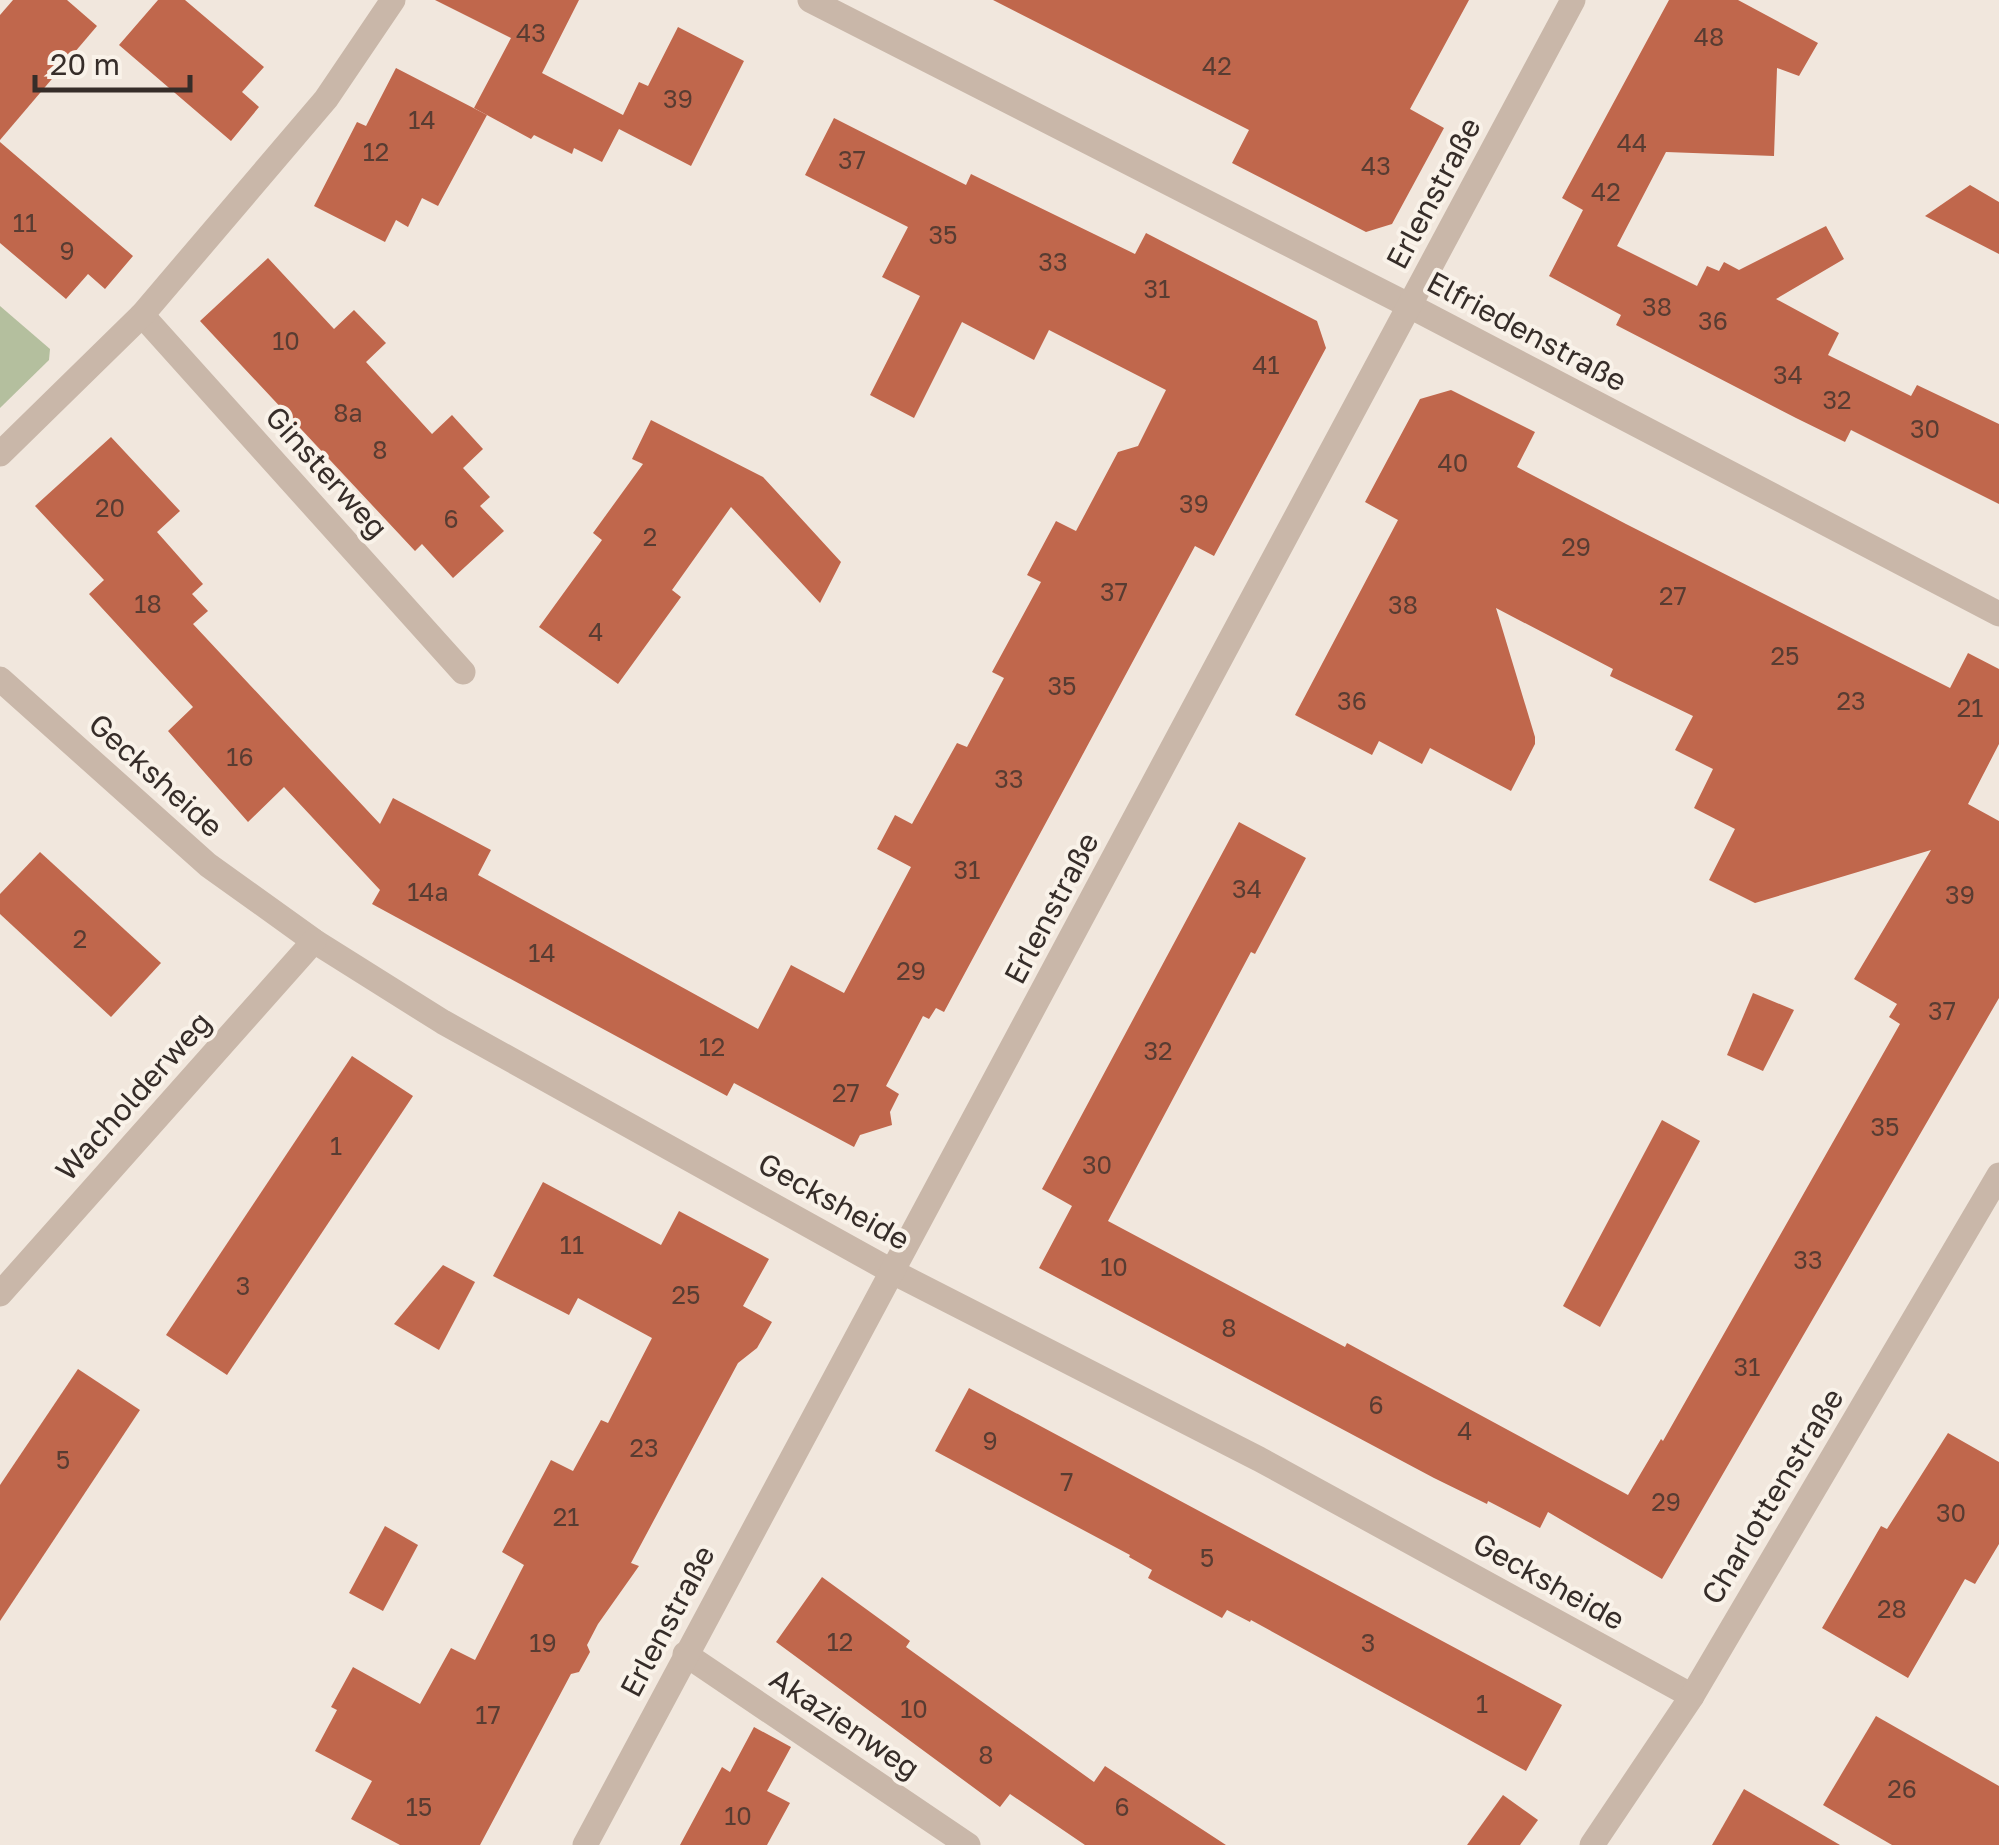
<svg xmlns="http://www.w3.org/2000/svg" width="1999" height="1845" font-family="'Golos Text',sans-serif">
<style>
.green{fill:#b4bf9e}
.building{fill:#c0674c}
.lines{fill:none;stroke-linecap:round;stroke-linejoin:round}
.minor{stroke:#c9b7a9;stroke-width:25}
.labels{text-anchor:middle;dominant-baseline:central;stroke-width:8;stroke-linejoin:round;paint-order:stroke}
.number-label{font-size:25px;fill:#583c32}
.street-label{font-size:30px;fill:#362d29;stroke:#f9f2e9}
</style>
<rect width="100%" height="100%" fill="#f1e7dd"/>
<path class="green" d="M 0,306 L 50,349 L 49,360 L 0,408 Z"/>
<g class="building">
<path d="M 13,0 L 67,0 L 97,26 L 0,140 L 0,15 Z"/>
<path d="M 158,0 L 185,0 L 264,67 L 242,92 L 259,107 L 231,141 L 119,45 Z"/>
<path d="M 435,0 L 579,0 L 542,73 L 623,115 L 639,82 L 648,86 L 678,27 L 744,61 L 691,166 L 619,129 L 602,162 L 574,148 L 572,154 L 534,135 L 531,139 L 474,108 L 511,38 Z"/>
<path d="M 993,0 L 1469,0 L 1410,109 L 1444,128 L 1392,224 L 1366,232 L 1232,163 L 1249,130 Z"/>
<path d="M 1669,0 L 1738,0 L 1818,43 L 1799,76 L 1777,68 L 1774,156 L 1666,152 L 1617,246 L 1697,286 L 1707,266 L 1719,271 L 1724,262 L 1739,270 L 1826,226 L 1844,259 L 1776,299 L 1839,333 L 1828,355 L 1911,396 L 1917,385 L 1999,424 L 1999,504 L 1851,430 L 1845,442 L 1796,418 L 1616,325 L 1621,315 L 1549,276 L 1583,210 L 1562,198 Z"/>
<path d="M 396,68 L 487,115 L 438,206 L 422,198 L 408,227 L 396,220 L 385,242 L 314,206 L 357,122 L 366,126 Z"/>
<path d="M 834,118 L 966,185 L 971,174 L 1135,254 L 1146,233 L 1317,321 L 1326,348 L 1214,556 L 1195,546 L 944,1012 L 936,1008 L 929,1019 L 923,1016 L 886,1086 L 899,1094 L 890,1112 L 892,1125 L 860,1135 L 854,1147 L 734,1083 L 727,1096 L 372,904 L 380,890 L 284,787 L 248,822 L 168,731 L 193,707 L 89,594 L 104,580 L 35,506 L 111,437 L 180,511 L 157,532 L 203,584 L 192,594 L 208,611 L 193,624 L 380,824 L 393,798 L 491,850 L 478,875 L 758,1029 L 791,965 L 844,993 L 911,867 L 877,849 L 895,815 L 912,824 L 957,743 L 967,747 L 1004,678 L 992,672 L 1041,582 L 1027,575 L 1056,521 L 1076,531 L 1118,452 L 1138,446 L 1166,390 L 1049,330 L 1034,360 L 962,322 L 914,418 L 870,395 L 920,296 L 882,277 L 908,227 L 805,175 Z"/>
<path d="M 0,142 L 133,256 L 105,289 L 88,274 L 66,299 L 0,243 Z"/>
<path d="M 1970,185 L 1999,202 L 1999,254 L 1925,216 Z"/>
<path d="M 268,258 L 334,329 L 354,310 L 386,343 L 366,362 L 432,434 L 452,415 L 483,449 L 463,468 L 490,497 L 480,506 L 504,531 L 453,578 L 422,544 L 415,551 L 200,321 Z"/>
<path d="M 1451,390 L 1535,432 L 1517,467 L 1626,524 L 1950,688 L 1968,653 L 1999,669 L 1999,744 L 1968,804 L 1999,821 L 1999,998 L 1662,1579 L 1548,1512 L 1540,1528 L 1488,1501 L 1487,1504 L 1434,1478 L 1039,1268 L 1072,1206 L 1042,1189 L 1239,822 L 1306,858 L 1255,954 L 1251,952 L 1108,1221 L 1345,1347 L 1347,1343 L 1628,1495 L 1661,1439 L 1663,1441 L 1900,1024 L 1889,1017 L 1897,1004 L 1854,979 L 1931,850 L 1755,903 L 1709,880 L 1735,829 L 1694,808 L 1713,769 L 1675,750 L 1693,716 L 1610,676 L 1613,669 L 1496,608 L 1535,737 L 1535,744 L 1511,791 L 1430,748 L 1422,764 L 1379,741 L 1372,755 L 1295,715 L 1398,520 L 1365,502 L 1420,399 Z"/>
<path d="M 651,420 L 763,477 L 841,562 L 820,603 L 731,507 L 672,590 L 681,597 L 618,684 L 539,627 L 602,540 L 593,533 L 643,464 L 632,459 Z"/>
<path d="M 40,852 L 161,963 L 111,1017 L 0,914 L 0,894 Z"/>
<path d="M 1753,993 L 1794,1010 L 1763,1071 L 1727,1055 Z"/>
<path d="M 352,1056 L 413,1096 L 227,1375 L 166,1335 Z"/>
<path d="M 1662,1120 L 1700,1141 L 1600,1327 L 1563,1306 Z"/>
<path d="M 543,1182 L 661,1245 L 679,1211 L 769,1259 L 743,1306 L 772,1322 L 757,1348 L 738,1363 L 631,1563 L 639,1566 L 598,1624 L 587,1645 L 590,1652 L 579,1672 L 571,1674 L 480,1845 L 400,1845 L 351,1819 L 372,1781 L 315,1751 L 337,1710 L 331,1707 L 353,1667 L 420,1704 L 451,1648 L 475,1660 L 524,1565 L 502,1552 L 551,1460 L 573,1471 L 601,1420 L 608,1423 L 652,1338 L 578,1298 L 569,1315 L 493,1276 Z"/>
<path d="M 443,1265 L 475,1282 L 439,1350 L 394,1324 Z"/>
<path d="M 78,1369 L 140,1410 L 0,1621 L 0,1485 Z"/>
<path d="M 969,1388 L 1562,1705 L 1526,1771 L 1251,1620 L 1250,1622 L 1227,1610 L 1222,1618 L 1148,1578 L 1152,1570 L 1129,1557 L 1130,1555 L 935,1451 Z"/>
<path d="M 1948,1433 L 1999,1462 L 1999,1544 L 1975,1584 L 1965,1579 L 1908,1678 L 1822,1628 L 1881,1526 L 1887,1529 Z"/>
<path d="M 385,1526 L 418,1545 L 383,1611 L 349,1593 Z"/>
<path d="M 822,1577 L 910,1641 L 906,1647 L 1094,1782 L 1105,1766 L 1226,1845 L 1085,1845 L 1010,1794 L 1000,1807 L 776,1642 Z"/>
<path d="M 1876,1716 L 1999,1786 L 1999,1845 L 1892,1845 L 1823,1805 Z"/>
<path d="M 754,1727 L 791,1747 L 767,1791 L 790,1803 L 767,1845 L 680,1845 L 722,1767 L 730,1772 Z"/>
<path d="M 1744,1789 L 1840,1845 L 1712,1845 Z"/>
<path d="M 1503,1795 L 1538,1820 L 1520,1845 L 1467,1845 Z"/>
</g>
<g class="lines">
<g class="minor">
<path d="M 810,0 L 1410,306 L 1999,614"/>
<path d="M 142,315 L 463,672"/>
<path d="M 0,454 L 142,315 L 326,99 L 393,0"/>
<path d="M 0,679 L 208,865 L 314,941 L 443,1022 L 893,1272 L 1259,1459 L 1692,1696"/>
<path d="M 0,1294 L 314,941"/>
<path d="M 685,1654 L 968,1845"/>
<path d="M 585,1845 L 1573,0"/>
<path d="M 1592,1845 L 1692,1696 L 1999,1175"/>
</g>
</g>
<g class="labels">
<g class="number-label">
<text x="531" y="32">43</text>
<text x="1709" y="36">48</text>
<text x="1217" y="65">42</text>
<text x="678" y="98">39</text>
<text x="422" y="119">14</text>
<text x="1632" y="142">44</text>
<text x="376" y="151">12</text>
<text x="852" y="159">37</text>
<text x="1376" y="165">43</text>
<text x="1606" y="191">42</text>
<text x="25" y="222">11</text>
<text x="943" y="234">35</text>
<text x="67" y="250">9</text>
<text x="1053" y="261">33</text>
<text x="1157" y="288">31</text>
<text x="1657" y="306">38</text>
<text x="1713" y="320">36</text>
<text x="286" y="340">10</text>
<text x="1266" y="364">41</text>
<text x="1788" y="374">34</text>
<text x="1837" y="399">32</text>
<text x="348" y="412">8a</text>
<text x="1925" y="428">30</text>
<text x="380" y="449">8</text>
<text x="1453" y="462">40</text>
<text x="1194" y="503">39</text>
<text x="110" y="507">20</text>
<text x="451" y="518">6</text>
<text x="650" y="536">2</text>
<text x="1576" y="546">29</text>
<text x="1114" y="591">37</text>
<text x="1673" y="595">27</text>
<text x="148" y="603">18</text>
<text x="1403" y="604">38</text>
<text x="596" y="631">4</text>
<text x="1785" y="655">25</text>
<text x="1062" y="685">35</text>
<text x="1352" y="700">36</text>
<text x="1851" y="700">23</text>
<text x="1970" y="707">21</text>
<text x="240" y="756">16</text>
<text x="1009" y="778">33</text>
<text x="967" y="869">31</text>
<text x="1247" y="888">34</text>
<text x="428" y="891">14a</text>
<text x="1960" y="894">39</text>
<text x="80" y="938">2</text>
<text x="542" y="952">14</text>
<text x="911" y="970">29</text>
<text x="1942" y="1010">37</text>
<text x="712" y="1046">12</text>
<text x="1158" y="1050">32</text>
<text x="846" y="1092">27</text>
<text x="1885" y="1126">35</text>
<text x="336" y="1145">1</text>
<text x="1097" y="1164">30</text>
<text x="572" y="1244">11</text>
<text x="1808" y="1259">33</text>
<text x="1114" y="1266">10</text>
<text x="243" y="1285">3</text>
<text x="686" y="1294">25</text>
<text x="1229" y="1327">8</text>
<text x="1747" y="1366">31</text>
<text x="1376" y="1404">6</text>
<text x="1465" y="1430">4</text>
<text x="990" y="1440">9</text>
<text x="644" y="1447">23</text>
<text x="63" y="1459">5</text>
<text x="1067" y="1481">7</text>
<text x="1666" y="1501">29</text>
<text x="1951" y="1512">30</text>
<text x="566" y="1516">21</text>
<text x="1207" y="1557">5</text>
<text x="1892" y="1608">28</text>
<text x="840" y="1641">12</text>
<text x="543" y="1642">19</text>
<text x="1368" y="1642">3</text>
<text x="1482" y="1703">1</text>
<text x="914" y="1708">10</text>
<text x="488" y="1714">17</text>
<text x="986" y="1754">8</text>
<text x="1902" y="1788">26</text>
<text x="419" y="1806">15</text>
<text x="1122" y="1806">6</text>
<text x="738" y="1815">10</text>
</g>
<g class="street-label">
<text transform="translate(1433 193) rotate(-62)">Erlenstraße</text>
<text transform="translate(1527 331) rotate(28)">Elfriedenstraße</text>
<text transform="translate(327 472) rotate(48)">Ginsterweg</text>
<text transform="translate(156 775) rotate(42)">Gecksheide</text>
<text transform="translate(1051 908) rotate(-62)">Erlenstraße</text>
<text transform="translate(133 1096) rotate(-48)">Wacholderweg</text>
<text transform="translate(834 1201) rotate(29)">Gecksheide</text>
<text transform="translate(1772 1496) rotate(-59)">Charlottenstraße</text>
<text transform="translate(1549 1581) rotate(29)">Gecksheide</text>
<text transform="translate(667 1621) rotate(-62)">Erlenstraße</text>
<text transform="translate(845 1723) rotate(34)">Akazienweg</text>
</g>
</g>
<path d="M35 75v15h155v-15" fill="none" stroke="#362d29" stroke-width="5"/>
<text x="50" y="75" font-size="30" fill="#362d29" stroke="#f9f2e9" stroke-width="8" paint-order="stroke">20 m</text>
</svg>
